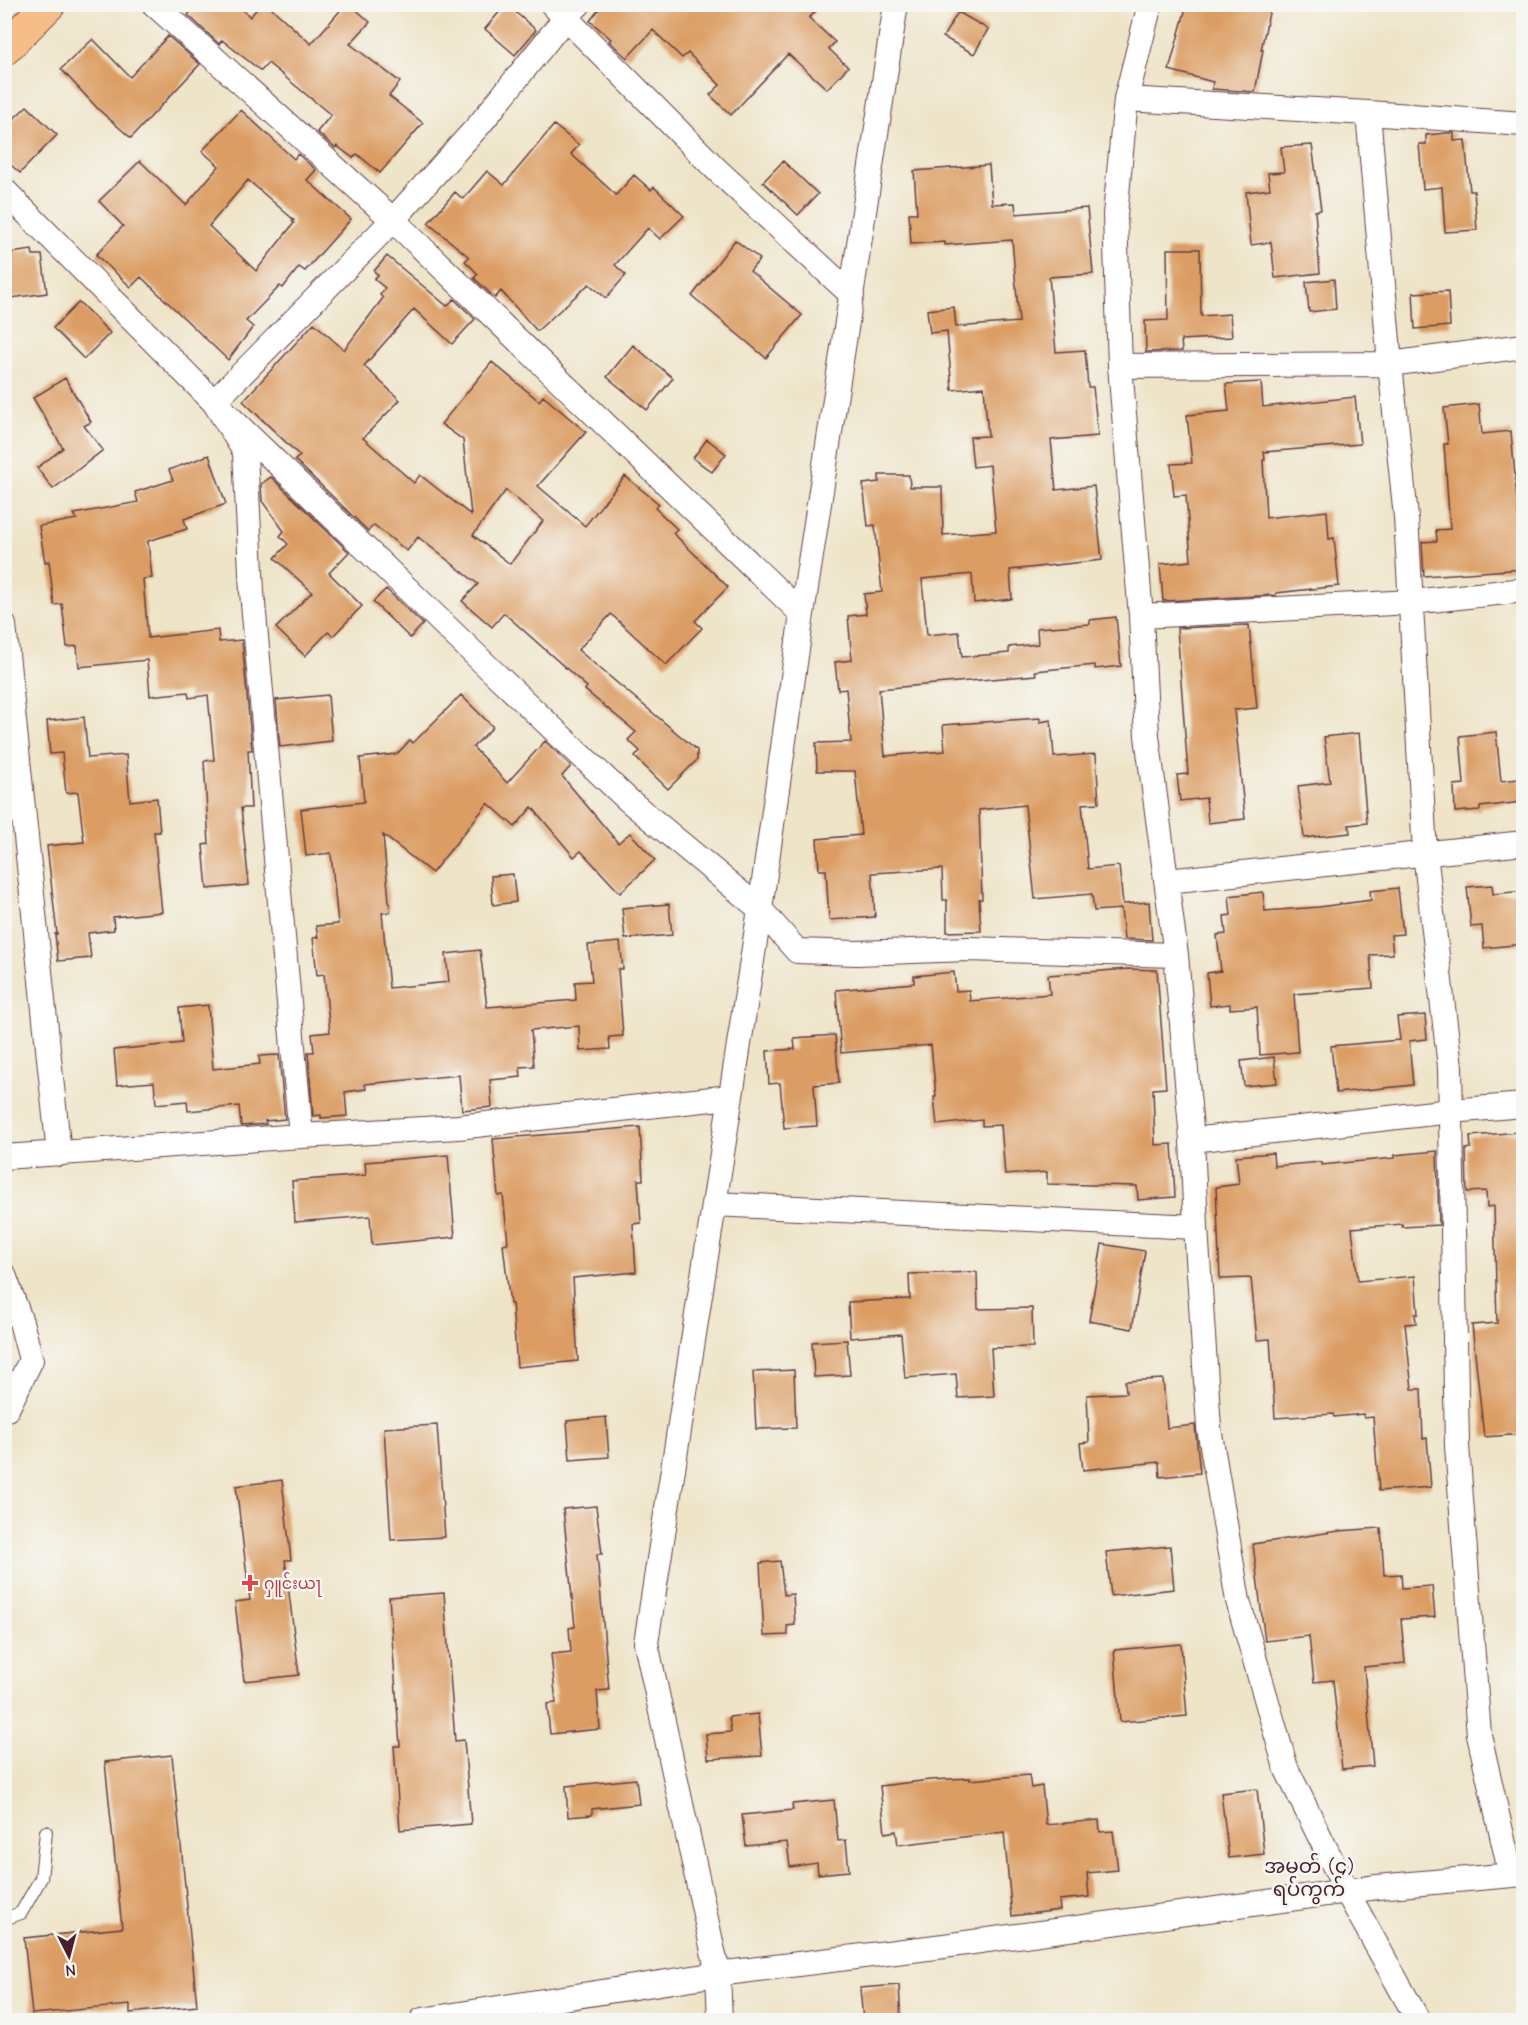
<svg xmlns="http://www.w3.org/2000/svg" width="1528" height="2025" font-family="'Comic Neue','Noto Sans Myanmar',sans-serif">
<rect width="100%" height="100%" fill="#f6f6f2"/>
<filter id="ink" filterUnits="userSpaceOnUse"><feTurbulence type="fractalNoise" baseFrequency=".0167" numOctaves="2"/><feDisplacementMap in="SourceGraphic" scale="12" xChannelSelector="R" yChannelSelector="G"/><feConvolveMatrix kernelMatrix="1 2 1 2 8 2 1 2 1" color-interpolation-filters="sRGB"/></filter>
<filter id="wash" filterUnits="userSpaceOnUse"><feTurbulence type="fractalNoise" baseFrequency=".008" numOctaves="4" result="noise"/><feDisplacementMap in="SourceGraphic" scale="24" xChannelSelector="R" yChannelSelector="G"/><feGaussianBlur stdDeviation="1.35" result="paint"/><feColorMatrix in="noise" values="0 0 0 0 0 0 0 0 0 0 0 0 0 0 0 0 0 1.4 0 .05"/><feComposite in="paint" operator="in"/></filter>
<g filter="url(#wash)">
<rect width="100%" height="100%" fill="#eee4c8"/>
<g id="blocks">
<path fill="#db9d64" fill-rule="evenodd" d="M 198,4 L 237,4 L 250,17 L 261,4 L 267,4 L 311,44 L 346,4 L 350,4 L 370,22 L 350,44 L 400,82 L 389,96 L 423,123 L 380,173 L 357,154 L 353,158 L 337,146 L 335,148 L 317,132 L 331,115 L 268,63 L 261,71 L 222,40 L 219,44 L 188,15 Z
M 506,4 L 536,30 L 515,55 L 485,29 Z
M 603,4 L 823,4 L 809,18 L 835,42 L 829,49 L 848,67 L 827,89 L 788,54 L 731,115 L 710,95 L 720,85 L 688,53 L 682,58 L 653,30 L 627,58 L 609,41 L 611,39 L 590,21 Z
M 1187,4 L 1271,4 L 1261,50 L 1263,50 L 1255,92 L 1212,89 L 1213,82 L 1169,70 Z
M 958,12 L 988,29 L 974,54 L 943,37 Z
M 168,36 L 200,64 L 131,138 L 99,110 L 61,69 L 93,39 L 130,77 Z
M 27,106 L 57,135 L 20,173 L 4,159 L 4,128 Z
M 241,110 L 294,159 L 298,154 L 316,170 L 307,180 L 351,219 L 305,271 L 299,267 L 283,288 L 280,286 L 246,321 L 253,327 L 228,360 L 141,277 L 131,287 L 96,255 L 123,226 L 99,201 L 140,161 L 186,205 L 219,166 L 202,151 ZM 248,180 L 294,220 L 292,221 L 294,223 L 256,271 L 209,226 Z
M 554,125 L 579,145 L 571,154 L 616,195 L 634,175 L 651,190 L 654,187 L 684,216 L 660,239 L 648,228 L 615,265 L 626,275 L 606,298 L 589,284 L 537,331 L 501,291 L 495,298 L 474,278 L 478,274 L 465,261 L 469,257 L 428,223 L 455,192 L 463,199 L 487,171 L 504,185 Z
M 1447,133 L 1454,133 L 1454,141 L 1465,140 L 1470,191 L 1474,191 L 1477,230 L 1445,232 L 1442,187 L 1423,189 L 1419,144 L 1426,144 L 1426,135 Z
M 1312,145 L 1321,210 L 1315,211 L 1320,273 L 1275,278 L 1271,242 L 1251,245 L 1246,192 L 1270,189 L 1268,173 L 1284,172 L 1281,147 Z
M 783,161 L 818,194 L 798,215 L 763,182 Z
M 989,165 L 992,204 L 1015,203 L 1016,214 L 1087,208 L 1093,274 L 1049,277 L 1056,352 L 1085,350 L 1088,387 L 1093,387 L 1098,436 L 1051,440 L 1056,490 L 1094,486 L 1102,560 L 1010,570 L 1012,599 L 974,603 L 972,574 L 922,579 L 927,635 L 959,632 L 962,657 L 1009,653 L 1009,647 L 1038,644 L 1037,628 L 1090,624 L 1090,620 L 1116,617 L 1121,666 L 1095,669 L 1095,665 L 1035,671 L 1036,675 L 879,689 L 885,756 L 945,751 L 943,725 L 1040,718 L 1040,722 L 1051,720 L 1054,757 L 1096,754 L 1099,803 L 1082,804 L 1088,869 L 1119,866 L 1123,904 L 1149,902 L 1152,940 L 1124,939 L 1121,909 L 1094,911 L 1092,894 L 1035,899 L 1025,805 L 979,810 L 982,899 L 979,899 L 981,931 L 947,932 L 947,900 L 943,900 L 942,869 L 872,873 L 875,917 L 829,920 L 826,870 L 819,870 L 817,839 L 861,835 L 855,771 L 817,771 L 816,743 L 851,742 L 846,689 L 838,690 L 835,662 L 852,660 L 848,616 L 866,614 L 864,594 L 882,592 L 875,525 L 868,526 L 863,484 L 879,482 L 879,475 L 909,475 L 910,487 L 942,487 L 943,535 L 996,531 L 990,465 L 973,467 L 970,437 L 988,436 L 984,387 L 952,390 L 947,331 L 930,333 L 927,310 L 954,307 L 956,327 L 1019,322 L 1012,240 L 945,245 L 945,242 L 911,244 L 909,213 L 917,213 L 914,171 Z
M 735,240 L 760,259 L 750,271 L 802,315 L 766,358 L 692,296 Z
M 1167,249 L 1200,249 L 1201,316 L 1230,314 L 1232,337 L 1181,340 L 1182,351 L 1146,352 L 1145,321 L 1168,320 Z
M 32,250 L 33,255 L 42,255 L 47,293 L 4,299 L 4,254 Z
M 387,256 L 447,306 L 454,299 L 475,319 L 452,344 L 414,309 L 364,366 L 400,400 L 363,438 L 414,483 L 420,475 L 471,515 L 463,440 L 441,424 L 492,362 L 539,401 L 543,396 L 586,432 L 538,486 L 585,526 L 625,476 L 659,504 L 655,508 L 677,529 L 673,533 L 728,587 L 695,621 L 702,628 L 666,665 L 611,614 L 578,650 L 697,750 L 697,760 L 668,789 L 635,757 L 640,751 L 628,740 L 636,732 L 585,690 L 587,687 L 504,613 L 492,627 L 462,601 L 478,584 L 418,537 L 407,551 L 374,525 L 368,531 L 295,460 L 300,456 L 243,401 L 314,323 L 344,350 L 383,298 L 380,295 L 385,288 L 374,279 L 378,275 L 374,271 ZM 506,490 L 543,521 L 510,564 L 473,535 Z
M 1334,279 L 1336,309 L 1309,312 L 1306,282 Z
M 1448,291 L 1450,326 L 1415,329 L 1413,293 Z
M 79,302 L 110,333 L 84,359 L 53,328 Z
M 633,345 L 673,378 L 647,410 L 607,377 Z
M 65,378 L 91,422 L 84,426 L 103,450 L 53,489 L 37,468 L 63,448 L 33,398 Z
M 1261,382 L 1263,407 L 1355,397 L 1360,444 L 1264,452 L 1265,460 L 1263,460 L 1266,518 L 1327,511 L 1329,539 L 1334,538 L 1339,586 L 1276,593 L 1276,595 L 1163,601 L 1160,564 L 1191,561 L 1186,495 L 1174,496 L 1171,464 L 1192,463 L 1187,415 L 1229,411 L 1226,384 Z
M 1479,404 L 1482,434 L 1511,431 L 1519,522 L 1524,521 L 1524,569 L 1424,576 L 1422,542 L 1437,541 L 1436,530 L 1450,529 L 1444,444 L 1448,444 L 1444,408 Z
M 707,439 L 726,454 L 712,472 L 693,458 Z
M 209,455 L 226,504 L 184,519 L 187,529 L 148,541 L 152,578 L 143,579 L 148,638 L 218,630 L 219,642 L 242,640 L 252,750 L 248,750 L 251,808 L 241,808 L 249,885 L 207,889 L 203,845 L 209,844 L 204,761 L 214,760 L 208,695 L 189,698 L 188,692 L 150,696 L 147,660 L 79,667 L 77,646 L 67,647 L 62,604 L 54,605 L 49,561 L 45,562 L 39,526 L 77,519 L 74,514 L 138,502 L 135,492 L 173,480 L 169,470 Z
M 271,477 L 349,552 L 329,573 L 362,606 L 333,636 L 328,632 L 305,656 L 276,628 L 312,592 L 275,558 L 288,544 L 280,536 L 284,531 L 262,501 L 261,484 Z
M 386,589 L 423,624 L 410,638 L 373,602 Z
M 1249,625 L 1257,708 L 1234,710 L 1245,819 L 1208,823 L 1206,798 L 1180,801 L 1177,775 L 1188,774 L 1177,628 Z
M 328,695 L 332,741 L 280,747 L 276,700 Z
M 461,695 L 493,727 L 473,747 L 507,783 L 545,741 L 571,766 L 562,776 L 618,843 L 630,833 L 655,860 L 620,893 L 581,851 L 574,857 L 532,807 L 515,827 L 488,803 L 432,873 L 383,835 L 390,912 L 382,913 L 389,988 L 449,982 L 446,954 L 480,950 L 487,1007 L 576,1000 L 575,982 L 592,981 L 588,945 L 620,942 L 623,969 L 618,969 L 623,1036 L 609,1037 L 610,1049 L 580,1051 L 579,1026 L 531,1030 L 534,1066 L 520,1067 L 521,1077 L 490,1080 L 492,1107 L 462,1110 L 459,1075 L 365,1084 L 366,1089 L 345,1092 L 347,1116 L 321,1118 L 321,1115 L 313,1116 L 308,1052 L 314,1052 L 312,1034 L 330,1032 L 324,974 L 317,975 L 313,938 L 318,937 L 316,926 L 338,924 L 331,853 L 306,856 L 301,809 L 364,802 L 360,758 L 397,754 L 410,740 L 413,743 Z
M 84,717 L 88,758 L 126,755 L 130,801 L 157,798 L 160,832 L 154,832 L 162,912 L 113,917 L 114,930 L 88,933 L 91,958 L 58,961 L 55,934 L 57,934 L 47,846 L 84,842 L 78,792 L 66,793 L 62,753 L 50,754 L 47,721 Z
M 1496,732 L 1501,781 L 1519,779 L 1522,802 L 1480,807 L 1480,810 L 1455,812 L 1454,785 L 1464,784 L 1460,736 Z
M 1359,733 L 1367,823 L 1349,825 L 1350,833 L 1304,838 L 1298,786 L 1330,782 L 1324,737 Z
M 513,874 L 516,902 L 493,905 L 491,876 Z
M 1492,885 L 1493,894 L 1524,891 L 1524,944 L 1484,948 L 1482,926 L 1471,927 L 1467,887 Z
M 1398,888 L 1403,934 L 1391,935 L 1393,954 L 1370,955 L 1373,988 L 1294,994 L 1298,1052 L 1260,1055 L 1257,1007 L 1230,1009 L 1230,1004 L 1210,1006 L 1207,973 L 1221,971 L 1217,935 L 1226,934 L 1224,916 L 1231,915 L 1229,896 L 1263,892 L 1265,911 L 1319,907 L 1371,900 L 1370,891 Z
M 669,904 L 672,935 L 625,939 L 622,908 Z
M 1128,969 L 1157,970 L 1166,1088 L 1153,1089 L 1155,1145 L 1172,1144 L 1175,1197 L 1138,1200 L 1137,1186 L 1047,1184 L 1047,1172 L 1005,1175 L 1001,1125 L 982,1126 L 982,1120 L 937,1125 L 934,1097 L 936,1097 L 931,1045 L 841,1053 L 836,990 L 914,983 L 914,976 L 954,972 L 956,991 L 969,990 L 970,1001 L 1050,994 L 1048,975 Z
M 208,1005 L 213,1069 L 260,1064 L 259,1056 L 279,1055 L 285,1119 L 265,1121 L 266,1124 L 241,1126 L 239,1106 L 188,1111 L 187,1101 L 156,1104 L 154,1082 L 117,1085 L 114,1050 L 182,1043 L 179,1008 Z
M 1425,1015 L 1427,1039 L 1409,1041 L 1413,1085 L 1336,1093 L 1331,1046 L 1400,1040 L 1397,1017 Z
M 835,1035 L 839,1083 L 814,1085 L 817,1126 L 784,1128 L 780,1083 L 769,1084 L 767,1051 L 795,1049 L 794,1038 Z
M 1274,1057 L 1277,1083 L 1244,1086 L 1241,1061 Z
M 640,1127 L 643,1180 L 638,1180 L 641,1223 L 633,1224 L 636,1272 L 573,1278 L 578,1361 L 517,1367 L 512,1304 L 510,1304 L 503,1244 L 508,1243 L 503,1195 L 498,1196 L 493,1139 Z
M 1520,1132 L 1524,1170 L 1524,1434 L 1484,1437 L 1472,1325 L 1497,1323 L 1494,1206 L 1487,1207 L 1486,1191 L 1467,1192 L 1466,1149 L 1471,1148 L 1470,1136 Z
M 1437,1151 L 1439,1225 L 1402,1227 L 1402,1224 L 1352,1228 L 1358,1281 L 1415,1276 L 1418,1314 L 1415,1314 L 1416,1323 L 1405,1324 L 1412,1389 L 1421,1389 L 1423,1439 L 1427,1438 L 1431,1487 L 1379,1491 L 1373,1417 L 1364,1418 L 1363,1414 L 1334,1417 L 1333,1414 L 1275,1418 L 1270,1339 L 1257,1340 L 1251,1278 L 1220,1279 L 1216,1187 L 1239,1184 L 1236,1156 L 1273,1153 L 1274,1166 L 1321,1162 L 1321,1165 L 1395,1158 L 1395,1155 Z
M 448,1155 L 455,1237 L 372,1245 L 370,1216 L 295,1222 L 292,1181 L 366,1175 L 365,1162 Z
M 1102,1244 L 1145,1251 L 1132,1329 L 1089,1321 Z
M 977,1272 L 978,1309 L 1032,1308 L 1033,1347 L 991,1348 L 994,1396 L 958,1398 L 956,1374 L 905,1378 L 901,1334 L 850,1338 L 848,1302 L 910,1299 L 909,1274 Z
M 847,1340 L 850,1375 L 814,1377 L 812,1342 Z
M 794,1370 L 796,1428 L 756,1429 L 753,1372 Z
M 1163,1379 L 1167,1428 L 1195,1425 L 1200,1473 L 1160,1477 L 1159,1462 L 1083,1470 L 1080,1443 L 1089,1442 L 1087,1395 L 1126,1393 L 1125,1381 Z
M 606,1417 L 609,1457 L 570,1460 L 567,1421 Z
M 437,1425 L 445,1537 L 391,1540 L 384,1428 Z
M 282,1480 L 291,1560 L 285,1560 L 299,1675 L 244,1681 L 235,1602 L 250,1600 L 236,1486 Z
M 596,1506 L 602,1554 L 597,1554 L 609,1690 L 597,1691 L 600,1729 L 550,1734 L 547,1704 L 556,1703 L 551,1654 L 571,1652 L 569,1628 L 575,1627 L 563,1509 Z
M 1381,1528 L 1384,1575 L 1401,1574 L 1402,1588 L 1432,1586 L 1435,1617 L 1401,1619 L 1405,1663 L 1364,1667 L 1373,1766 L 1342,1769 L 1333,1680 L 1314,1682 L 1309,1636 L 1265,1641 L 1253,1544 L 1339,1531 Z
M 1170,1546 L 1174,1589 L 1111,1596 L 1106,1552 Z
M 780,1561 L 784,1595 L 793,1594 L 795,1625 L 787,1626 L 788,1635 L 764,1636 L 760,1563 Z
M 444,1593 L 455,1741 L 464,1740 L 471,1824 L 400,1830 L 394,1746 L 400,1746 L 389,1597 Z
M 1181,1644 L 1187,1716 L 1120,1722 L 1114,1650 Z
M 758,1714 L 762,1756 L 708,1759 L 706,1734 L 731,1732 L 729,1717 Z
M 172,1755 L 197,2006 L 130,2013 L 130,2005 L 32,2014 L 24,1938 L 122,1928 L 105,1762 Z
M 1029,1775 L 1031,1788 L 1042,1786 L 1046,1825 L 1099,1820 L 1100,1832 L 1113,1831 L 1118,1870 L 1087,1873 L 1089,1897 L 1059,1900 L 1060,1910 L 1012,1916 L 1004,1832 L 898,1845 L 896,1831 L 885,1833 L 880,1786 L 930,1780 L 970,1778 L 970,1780 Z
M 636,1779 L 639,1804 L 592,1809 L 592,1815 L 568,1817 L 566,1786 Z
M 1257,1789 L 1264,1854 L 1229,1858 L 1221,1793 Z
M 834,1800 L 838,1841 L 846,1840 L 849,1871 L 818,1874 L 817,1863 L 790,1867 L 787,1842 L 746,1846 L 742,1815 L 793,1810 L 792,1804 Z
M 899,1985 L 901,2020 L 863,2020 L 860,1988 Z"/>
</g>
</g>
<g filter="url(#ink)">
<use href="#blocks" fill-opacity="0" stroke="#633d43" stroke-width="1.5"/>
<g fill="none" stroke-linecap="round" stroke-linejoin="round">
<g stroke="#633d43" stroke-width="14">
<path id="lane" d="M 4,1919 L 21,1913 L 41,1878 L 46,1832"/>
</g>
<g stroke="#633d43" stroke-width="26">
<path id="street" d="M 154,4 L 393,220 L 802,614
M 552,4 L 716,169 L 852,295
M 1150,4 L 1126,99 L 1115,215 L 1120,366 L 1141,616 L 1147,736 L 1176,955 L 1192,1140 L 1196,1227 L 1209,1428 L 1238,1601 L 1286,1768 L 1347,1892 L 1418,2020
M 1126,99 L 1368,113 L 1390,364 L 1406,517 L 1425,853 L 1450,1067 L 1457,1446 L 1479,1735 L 1511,1875
M 1368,113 L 1524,124
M 4,190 L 214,402 L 489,668 L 627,799 L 760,909 L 797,951 L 857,953 L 968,949 L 1176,955
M 1120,366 L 1390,364 L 1524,346
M 1141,616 L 1412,602 L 1524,590
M 4,625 L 59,1154
M 1167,881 L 1524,843
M 301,1136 L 252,592 L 245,452 L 214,402 L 393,220 L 480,124 L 566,17 L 579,4
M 1192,1140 L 1451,1111 L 1524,1105
M 4,1157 L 301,1136 L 458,1127 L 730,1097
M 713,1204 L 1196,1227
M 4,1275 L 21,1322 L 31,1360 L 7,1409
M 422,2020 L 718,1974 L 944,1946 L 1377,1887 L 1524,1874
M 720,2020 L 718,1974 L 646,1643 L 760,909 L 802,614 L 896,4"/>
</g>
<g stroke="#633d43" stroke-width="35">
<path id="highway" d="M 4,49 L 49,4"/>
</g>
<use href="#lane" stroke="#fff" stroke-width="12"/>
<use href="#street" stroke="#fff" stroke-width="24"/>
<use href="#highway" stroke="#f7bd88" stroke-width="33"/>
</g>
</g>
<path fill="#e0444e" stroke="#f6f6f2" stroke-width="2" d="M247 1574h6v6h6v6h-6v6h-6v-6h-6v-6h6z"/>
<g text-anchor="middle" stroke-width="5" stroke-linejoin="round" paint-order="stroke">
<g font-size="16" fill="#be3a42" stroke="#f6f6f2" text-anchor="start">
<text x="264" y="1589">ႁူင်းယႃ</text>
</g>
<g font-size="20" fill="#4a1f2b" stroke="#f6f6f2">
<text x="1309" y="1873">အမှတ် (၄)<tspan x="1309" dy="23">ရပ်ကွက်</tspan></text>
</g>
</g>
<rect width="1528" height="2025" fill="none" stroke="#f6f6f2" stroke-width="24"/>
<g transform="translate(69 1956) rotate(174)" stroke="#f6f6f2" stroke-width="4.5" paint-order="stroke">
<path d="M0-4.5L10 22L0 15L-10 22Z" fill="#4a1f2b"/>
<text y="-9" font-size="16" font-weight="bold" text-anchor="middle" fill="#4a1f2b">N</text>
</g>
</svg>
